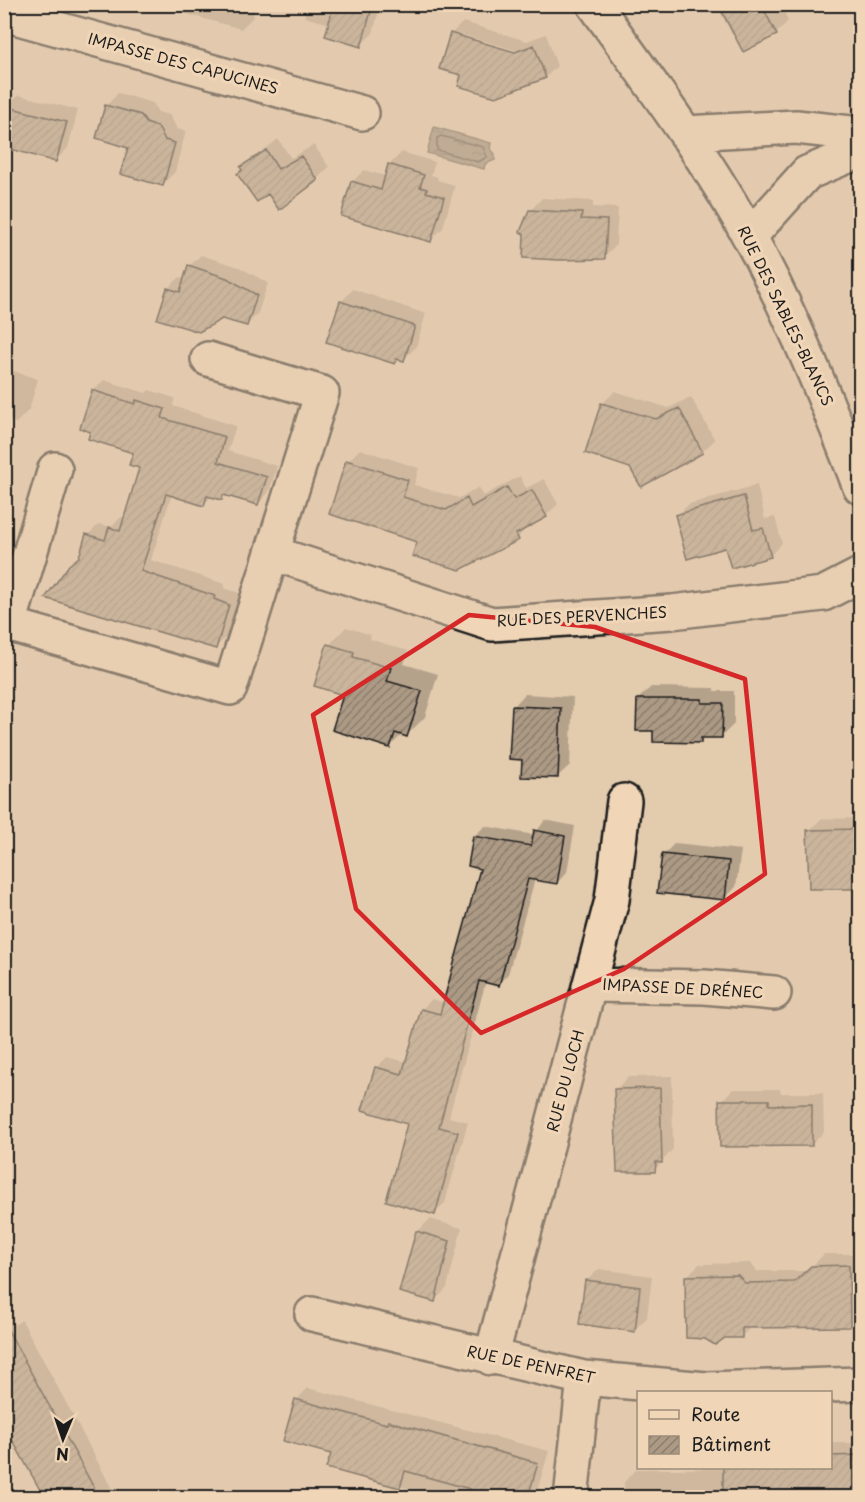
<svg xmlns="http://www.w3.org/2000/svg" width="865" height="1502" font-family="'Playpen Sans',sans-serif">
<defs>
<pattern id="water-ripples" width="26" height="14" patternUnits="userSpaceOnUse" patternTransform="scale(1.5)"><rect width="26" height="14" fill="#968875"/><path d="M2 4q2-2 4 0t4 0M15 11q2-2 4 0t4 0" fill="none" stroke="#7a6e5f"/></pattern>
<pattern id="building-hatch" width="6" height="6" patternUnits="userSpaceOnUse" patternTransform="scale(1.5)"><rect width="6" height="6" fill="#ac9a85"/><path d="M-1 1l2-2M0 6l6-6M5 7l2-2" fill="none" stroke="#8b7d6c"/></pattern>
</defs>
<rect width="100%" height="100%" fill="#e3cbae"/>
<filter id="ink" filterUnits="userSpaceOnUse"><feTurbulence type="fractalNoise" baseFrequency=".0167" numOctaves="2"/><feDisplacementMap in="SourceGraphic" scale="12" xChannelSelector="R" yChannelSelector="G"/><feConvolveMatrix kernelMatrix="1 2 1 2 8 2 1 2 1" color-interpolation-filters="sRGB"/></filter>
<g filter="url(#ink)">
<path fill="url(#water-ripples)" stroke="#655d51" stroke-width="1.5" d="M 434,127 L 491,143 L 490,148 L 495,154 L 495,160 L 485,164 L 484,169 L 427,153 Z"/>
<path fill="#0003" fill-rule="evenodd" d="M 177,4 L 256,4 L 253,17 L 241,29 L 175,11 Z
M 308,4 L 381,4 L 373,33 L 361,45 L 330,24 L 304,17 Z
M 716,4 L 781,4 L 788,21 L 776,34 L 732,35 Z
M 463,22 L 527,41 L 546,34 L 557,66 L 546,77 L 463,74 L 451,34 ZM 456,33 L 522,52 L 522,55 L 456,36 Z
M 118,93 L 153,103 L 158,112 L 170,115 L 177,129 L 186,131 L 175,172 L 163,184 L 129,147 L 98,137 L 107,105 Z
M 19,95 L 78,110 L 68,148 L 56,160 L 7,107 Z
M 278,139 L 291,158 L 314,145 L 329,167 L 317,179 L 268,192 L 242,168 Z
M 402,152 L 435,162 L 431,175 L 438,177 L 437,180 L 455,185 L 443,228 L 431,240 L 352,182 L 364,170 L 386,176 L 390,164 Z
M 542,198 L 593,201 L 593,207 L 618,208 L 616,245 L 604,257 L 530,211 Z
M 201,255 L 239,267 L 268,283 L 258,313 L 247,325 L 222,317 L 168,288 L 180,277 L 185,279 L 189,266 Z
M 353,289 L 426,314 L 416,347 L 404,359 L 399,358 L 394,362 L 341,302 Z
M 4,368 L 38,379 L 29,410 L 16,423 L 4,419 Z
M 104,380 L 146,393 L 149,390 L 175,398 L 173,406 L 236,426 L 228,451 L 277,466 L 269,492 L 258,504 L 226,494 L 221,499 L 212,496 L 204,504 L 172,494 L 151,560 L 225,584 L 224,588 L 240,593 L 227,636 L 215,648 L 70,566 L 81,555 L 88,535 L 99,524 L 111,527 L 121,517 L 126,518 L 141,467 L 135,452 L 93,391 Z
M 615,391 L 669,408 L 691,397 L 715,440 L 702,452 L 632,466 L 587,452 L 603,403 Z
M 360,449 L 419,468 L 414,485 L 459,498 L 479,487 L 483,496 L 520,476 L 526,488 L 544,479 L 558,504 L 546,516 L 529,525 L 518,538 L 419,541 L 348,461 Z
M 757,485 L 765,519 L 775,517 L 782,543 L 770,556 L 726,546 L 676,516 L 689,504 Z
M 346,627 L 371,635 L 370,639 L 408,651 L 404,664 L 438,674 L 425,717 L 407,735 L 403,734 L 390,746 L 344,694 L 329,645 Z
M 651,687 L 714,688 L 714,691 L 734,691 L 734,724 L 722,736 L 705,736 L 700,741 L 654,729 L 638,699 Z
M 525,694 L 573,697 L 570,765 L 557,777 L 523,758 L 513,707 Z
M 860,818 L 860,887 L 809,831 L 821,819 Z
M 545,820 L 575,826 L 567,872 L 557,883 L 535,879 L 508,974 L 498,984 L 486,981 L 449,1117 L 468,1122 L 445,1203 L 435,1214 L 409,1123 L 377,1067 L 387,1057 L 407,1062 L 422,1009 L 432,999 L 445,1003 L 482,867 L 474,836 L 485,826 L 534,835 Z
M 675,843 L 741,850 L 736,887 L 724,899 L 663,855 Z
M 672,1076 L 673,1149 L 654,1171 L 616,1089 L 628,1077 Z
M 733,1089 L 780,1089 L 781,1093 L 823,1093 L 824,1132 L 811,1145 L 721,1101 Z
M 430,1219 L 462,1228 L 447,1288 L 435,1300 L 417,1232 Z
M 824,1254 L 860,1254 L 860,1316 L 849,1326 L 751,1327 L 742,1336 L 687,1276 L 699,1264 L 750,1263 L 757,1271 L 807,1271 Z
M 599,1269 L 652,1276 L 647,1318 L 634,1330 L 586,1281 Z
M 4,1307 L 14,1325 L 22,1320 L 117,1498 L 45,1498 L 4,1423 Z
M 308,1388 L 549,1451 L 535,1498 L 443,1498 L 328,1467 L 332,1453 L 296,1400 Z
M 830,1443 L 860,1443 L 860,1498 L 814,1498 L 814,1494 L 766,1498 L 625,1498 L 624,1482 L 637,1469 L 830,1468 Z"/>
<g fill="none" stroke-linecap="round" stroke-linejoin="round">
<path stroke="#4d4740" stroke-width="1.5" d="M 441,136 L 483,147 L 487,157 L 478,162 L 437,150 L 437,138 Z"/>
</g>
<path fill="url(#building-hatch)" stroke="#1c1c1c" stroke-width="1.5" d="M 334,4 L 373,4 L 361,47 L 325,36 Z
M 718,4 L 761,4 L 777,35 L 743,52 Z
M 450,33 L 515,52 L 534,45 L 546,78 L 496,97 L 458,86 L 461,75 L 439,69 Z
M 105,105 L 141,115 L 146,123 L 158,127 L 165,140 L 175,143 L 163,186 L 120,174 L 128,148 L 96,138 Z
M 4,106 L 67,122 L 56,162 L 4,147 Z
M 266,150 L 278,169 L 301,156 L 318,180 L 279,210 L 268,194 L 257,202 L 237,174 L 242,170 L 240,167 Z
M 388,164 L 424,175 L 420,187 L 427,189 L 426,192 L 444,197 L 431,242 L 341,216 L 351,181 L 381,190 Z
M 529,210 L 582,213 L 581,219 L 607,220 L 605,259 L 559,260 L 523,258 L 524,234 L 520,232 Z
M 188,265 L 227,278 L 257,295 L 247,326 L 222,319 L 199,332 L 157,319 L 167,288 L 180,292 Z
M 340,301 L 415,326 L 404,361 L 396,359 L 395,364 L 326,342 Z
M 92,390 L 135,404 L 136,400 L 165,409 L 162,418 L 225,437 L 218,462 L 267,477 L 258,505 L 223,495 L 222,500 L 207,496 L 204,506 L 166,494 L 141,571 L 215,596 L 214,599 L 229,605 L 216,649 L 45,598 L 69,565 L 79,557 L 86,534 L 105,540 L 109,527 L 120,531 L 139,468 L 129,465 L 133,453 L 88,439 L 90,432 L 80,428 Z
M 601,403 L 656,419 L 679,408 L 703,453 L 641,487 L 630,468 L 585,453 Z
M 346,460 L 408,480 L 403,497 L 446,510 L 467,498 L 471,507 L 507,487 L 514,499 L 532,490 L 547,517 L 516,534 L 519,540 L 460,570 L 412,556 L 417,542 L 329,514 Z
M 744,496 L 753,530 L 763,528 L 771,557 L 731,568 L 725,548 L 687,559 L 675,515 Z
M 327,644 L 354,652 L 353,657 L 391,668 L 387,681 L 422,691 L 407,737 L 395,733 L 390,748 L 332,730 L 343,695 L 314,686 Z
M 637,699 L 702,699 L 702,703 L 723,703 L 722,738 L 701,738 L 701,743 L 653,742 L 653,731 L 636,731 Z
M 512,706 L 561,708 L 558,778 L 521,777 L 522,760 L 509,759 Z
M 861,829 L 861,889 L 809,889 L 807,830 Z
M 534,830 L 565,836 L 557,884 L 528,879 L 499,986 L 479,981 L 439,1127 L 458,1132 L 435,1215 L 386,1201 L 407,1124 L 362,1110 L 375,1067 L 402,1074 L 421,1009 L 440,1014 L 480,869 L 468,866 L 473,836 L 531,846 Z
M 662,854 L 729,861 L 725,900 L 657,893 Z
M 660,1088 L 662,1163 L 656,1162 L 655,1172 L 617,1172 L 614,1089 Z
M 719,1100 L 769,1100 L 769,1105 L 812,1104 L 812,1146 L 720,1147 Z
M 416,1231 L 450,1241 L 435,1302 L 399,1292 Z
M 849,1265 L 850,1327 L 742,1328 L 742,1338 L 725,1338 L 715,1345 L 705,1339 L 686,1338 L 685,1276 L 738,1275 L 745,1283 L 794,1282 L 811,1266 Z
M 585,1280 L 640,1287 L 635,1332 L 579,1324 Z
M 4,1323 L 99,1497 L 44,1497 L 4,1425 Z
M 295,1399 L 387,1424 L 388,1421 L 538,1463 L 528,1497 L 467,1497 L 470,1489 L 405,1471 L 400,1488 L 326,1468 L 331,1454 L 283,1441 Z
M 861,1455 L 861,1497 L 723,1497 L 723,1467 L 831,1467 L 831,1456 Z"/>
<g fill="none" stroke-linecap="round" stroke-linejoin="round">
<g stroke="#1c1c1c" stroke-width="38">
<path id="minor" d="M 4,14 L 362,113
M 686,133 L 796,127 L 860,134
M 750,236 L 807,173 L 860,151
M 208,359 L 322,393 L 272,553
M 4,623 L 230,688 L 272,553 L 492,624 L 672,612 L 823,594 L 860,575
M 9,624 L 55,469
M 592,985 L 704,987 L 774,993
M 312,1314 L 584,1378 L 706,1389 L 860,1384
M 491,1358 L 612,900 L 624,801
M 571,1498 L 584,1378"/>
</g>
<g stroke="#1c1c1c" stroke-width="38">
<path id="tertiary" d="M 594,4 C 648,80 705,155 749,236 C 792,314 828,404 860,487"/>
</g>
<use href="#minor" stroke="#f0d6b7" stroke-width="33"/>
<use href="#tertiary" stroke="#f0d6b7" stroke-width="33"/>
</g>
</g>
<path d="M0 0H865V1502H0ZM 469,615 L 595,627 L 745,679 L 765,874 L 624,969 L 481,1033 L 356,909 L 313,715 Z" fill="#e3cbae" fill-opacity=".55" fill-rule="evenodd"/>
<path fill="none" stroke="#d62828" stroke-width="4.5" stroke-linejoin="round" d="M 469,615 L 595,627 L 745,679 L 765,874 L 624,969 L 481,1033 L 356,909 L 313,715 Z"/>
<g text-anchor="middle" stroke-width="6" stroke-linejoin="round" paint-order="stroke">
<g font-size="15" fill="#1c1c1c" stroke="#f0d6b7">
<text transform="translate(183 64) rotate(15)" y="5">IMPASSE DES CAPUCINES</text>
<text transform="translate(785 316) rotate(64)" y="5">RUE DES SABLES-BLANCS</text>
<text transform="translate(582 617) rotate(-3)" y="5">RUE DES PERVENCHES</text>
<text transform="translate(683 989) rotate(3)" y="5">IMPASSE DE DRÉNEC</text>
<text transform="translate(566 1081) rotate(-75)" y="5">RUE DU LOCH</text>
<text transform="translate(531 1365) rotate(12)" y="5">RUE DE PENFRET</text>
</g>
</g>
<rect width="865" height="1502" fill="none" stroke="#f0d6b7" stroke-width="24"/>
<rect x="12" y="12" width="841" height="1478" fill="none" stroke="#1c1c1c" stroke-width="2" filter="url(#ink)"/>
<rect x="637" y="1391" width="195" height="78" fill="#f0d6b7" stroke="#9b8c79" stroke-width="1.5"/>
<rect x="649" y="1410" width="30" height="9" fill="#f0d6b7" stroke="#9b8c79" stroke-width="1.5"/>
<text x="691" y="1421" font-size="18" fill="#1c1c1c">Route</text>
<rect x="649" y="1436" width="30" height="18" fill="url(#building-hatch)" stroke="#9b8c79" stroke-width="1.5"/>
<text x="691" y="1451" font-size="18" fill="#1c1c1c">Bâtiment</text>
<g transform="translate(63 1439) rotate(182)" stroke="#f0d6b7" stroke-width="4.5" paint-order="stroke">
<path d="M0-4.5L10 22L0 15L-10 22Z" fill="#1c1c1c"/>
<text y="-9" font-size="16" font-weight="bold" text-anchor="middle" fill="#1c1c1c">N</text>
</g>
</svg>
